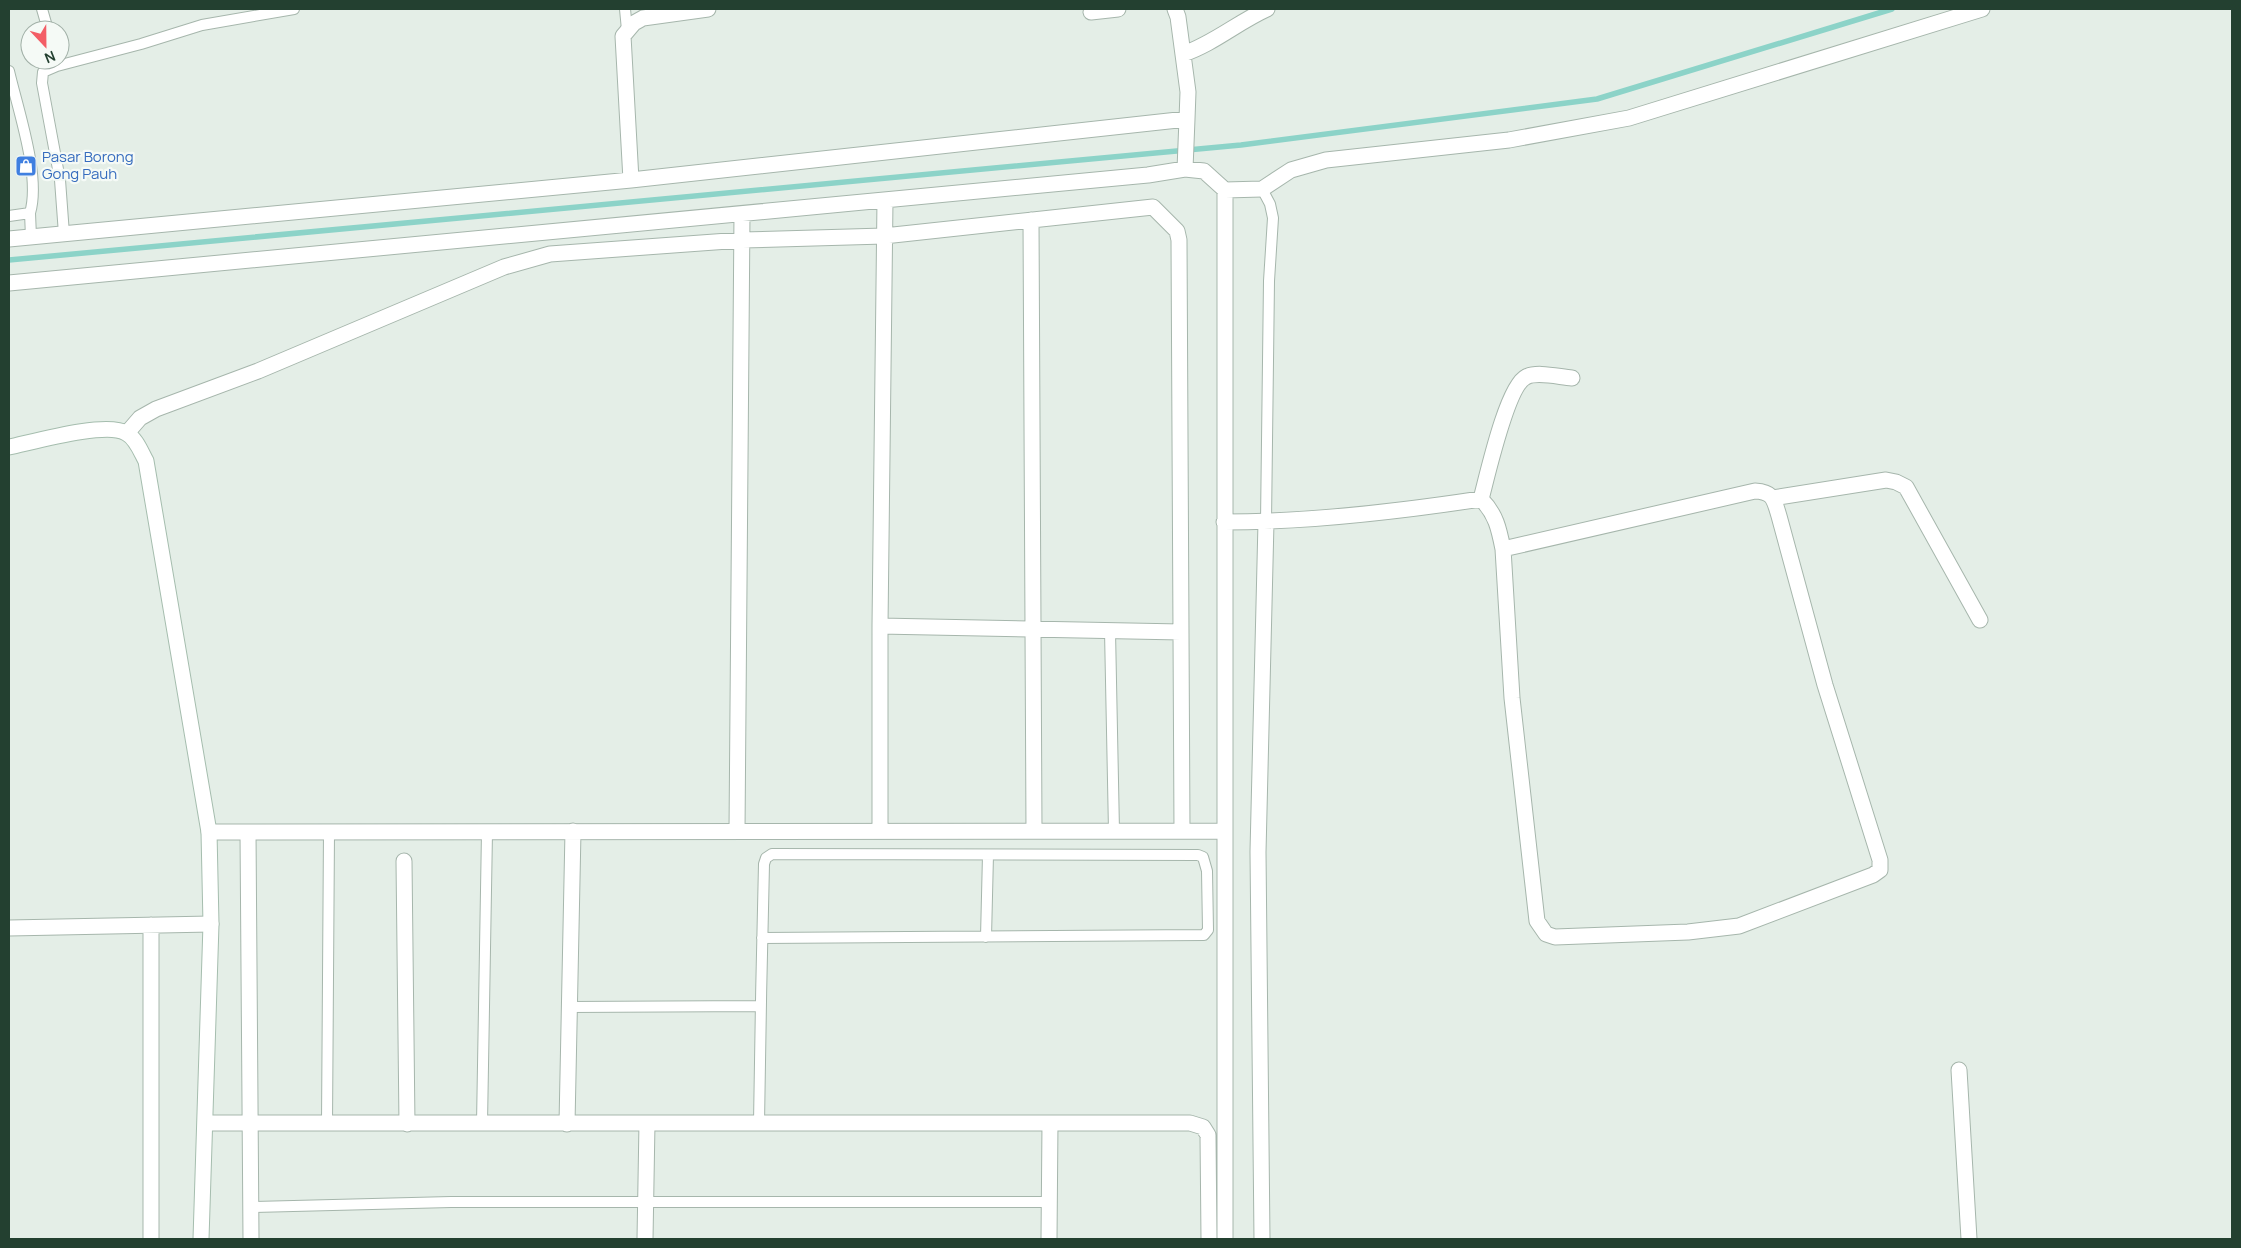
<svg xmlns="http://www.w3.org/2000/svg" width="2241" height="1248" font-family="Manrope,sans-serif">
<rect width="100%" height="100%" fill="#e4eee7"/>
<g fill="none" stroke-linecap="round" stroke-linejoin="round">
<path stroke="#8cd3c8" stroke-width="5.5" d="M 9,260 L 1241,145 L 1597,99 L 1892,9"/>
<g stroke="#a6b6ac" stroke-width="12">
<path id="lane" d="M 42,9 L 48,30
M 625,9 L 627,30
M 9,71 C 18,110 41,176 30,213 L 9,216
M 1262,189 L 1270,204 L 1273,218 L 1269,281 L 1266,522
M 30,213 L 31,237
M 64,234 L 60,180 L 42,83 L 43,72 L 57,66 L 141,44 L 202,25 L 294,9
M 1110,631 L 1114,831
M 986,937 L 988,855
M 570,1007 L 761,1006
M 759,1123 C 760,1037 762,950 764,864 L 766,858 L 772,854 L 1198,855 L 1203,857 L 1207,871 L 1208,930 L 1204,935 L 762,938
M 327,1124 L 329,832
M 482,1124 L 487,832
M 251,1207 L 451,1202 L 1049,1202"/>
</g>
<g stroke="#a6b6ac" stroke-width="17">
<path id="street" d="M 1175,9 L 1178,17 L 1188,92 L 1187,119
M 1091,12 L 1118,9
M 1183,54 C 1213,44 1238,22 1267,9
M 631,180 L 623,36 L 634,23 L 643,18 L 708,9
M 1031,220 L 1034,831
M 9,239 L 631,180 L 1187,119 L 1185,169
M 9,283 L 1148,175 L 1185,169 L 1204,171 L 1225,190 L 1262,189 L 1291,170 L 1326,160 L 1509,140 L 1629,118 L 1982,9
M 127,433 L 140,418 L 156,409 L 258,371 L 504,267 L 550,254 L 742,240 L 884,236 L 1153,207 L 1177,231 L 1179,240 L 1182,831
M 1773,498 L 1886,480 L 1896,482 L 1906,487 L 1980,620
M 1481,499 C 1496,514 1499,529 1503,549 L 1512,698 L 1537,921 L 1546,934 L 1555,937 L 1688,932 L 1739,926 L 1873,875 L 1880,870 L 1880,860 L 1825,685 L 1779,516 C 1774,500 1774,492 1755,491 L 1503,549
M 1481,499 C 1487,477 1507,386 1526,377 C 1537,371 1559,377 1572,378
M 1224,522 C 1310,522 1396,512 1481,499
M 880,626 L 1181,632
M 737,831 L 742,214
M 880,831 L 880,626 L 885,200
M 209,832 L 1223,831
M 248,832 L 251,1239
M 404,861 L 407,1124
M 151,925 L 151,1239
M 9,928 L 211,924
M 1959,1070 L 1969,1239
M 206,1123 L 1190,1123 L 1203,1127 L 1208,1135 L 1209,1239
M 567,1124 L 573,831
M 645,1239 L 647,1123
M 1049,1239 L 1050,1123
M 1225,1239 L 1225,190
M 1262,1239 L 1258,852 L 1266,522"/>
</g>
<g stroke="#a5bdae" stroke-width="17">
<path id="secondary" d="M 9,447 C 33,442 106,421 126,433 C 136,438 141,452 146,461 L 209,832 L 211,924 L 201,1239"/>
</g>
<use href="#lane" stroke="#fff" stroke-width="10"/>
<use href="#street" stroke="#fff" stroke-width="15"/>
<use href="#secondary" stroke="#fff" stroke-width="15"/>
</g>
<defs>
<g id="shop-square" transform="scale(1.125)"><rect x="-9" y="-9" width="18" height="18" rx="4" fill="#3f7fe0" stroke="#f5faf6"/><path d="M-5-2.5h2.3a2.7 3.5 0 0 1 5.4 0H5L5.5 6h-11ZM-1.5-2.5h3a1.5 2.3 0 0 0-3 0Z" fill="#fff"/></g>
</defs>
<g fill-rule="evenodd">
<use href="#shop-square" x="26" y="166"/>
</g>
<g text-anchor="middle" stroke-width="4.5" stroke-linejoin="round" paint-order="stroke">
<g font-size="15" fill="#366cbe" stroke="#f5faf6" text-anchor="start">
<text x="42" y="162">Pasar Borong<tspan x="42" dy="17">Gong Pauh</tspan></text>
</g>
</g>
<rect width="2241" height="1248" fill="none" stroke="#234030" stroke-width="20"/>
<g transform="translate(45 45) rotate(158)"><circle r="24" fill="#f5faf6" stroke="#a1b0a7"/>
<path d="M0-4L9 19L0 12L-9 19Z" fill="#f35e66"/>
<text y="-8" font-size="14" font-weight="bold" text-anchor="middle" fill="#234030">N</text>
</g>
</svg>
